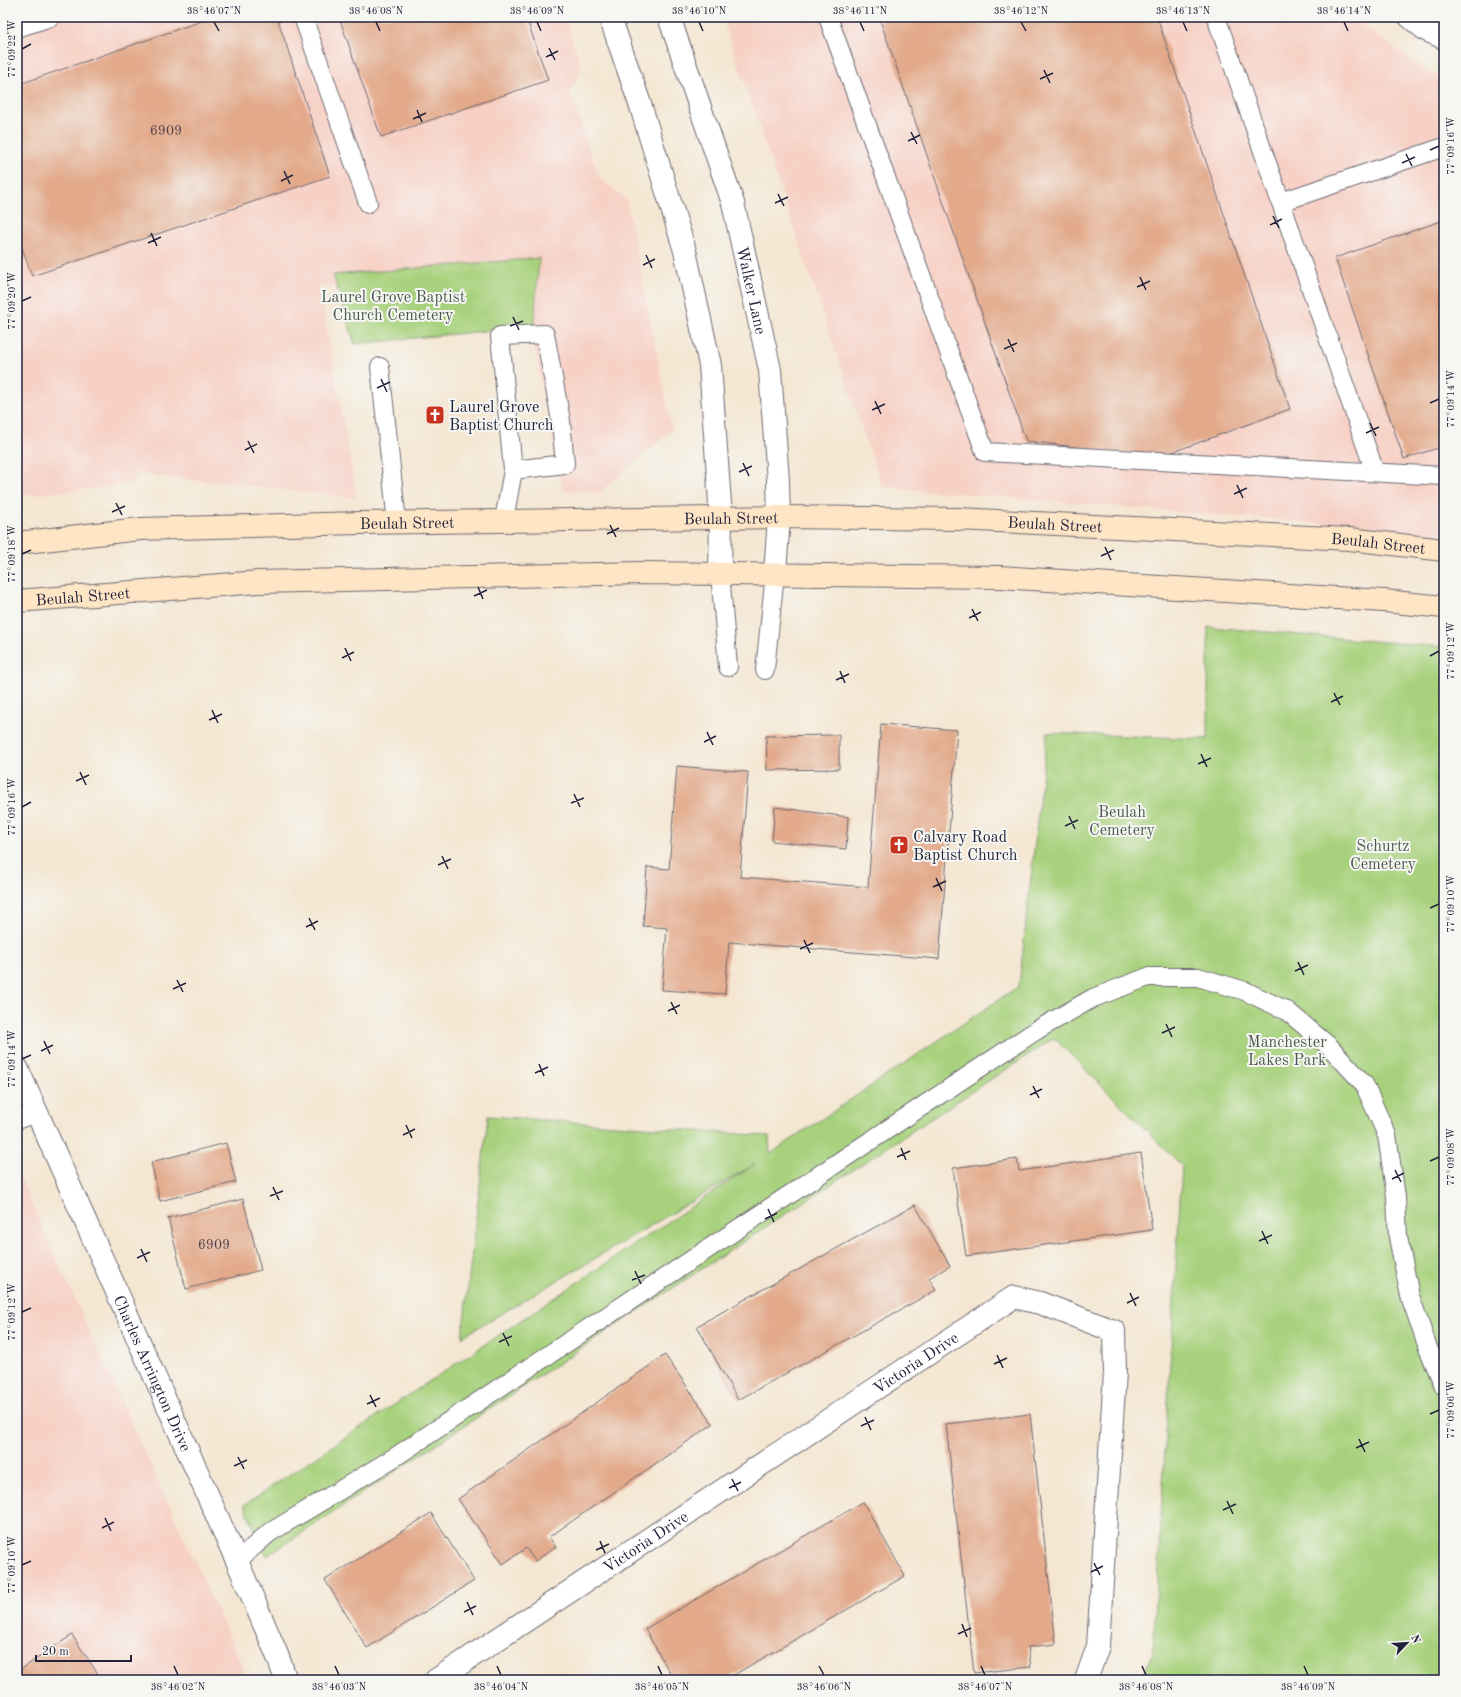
<svg xmlns="http://www.w3.org/2000/svg" width="1461" height="1697" font-family="'Old Standard TT',serif">
<rect width="100%" height="100%" fill="#f6f6f2"/>
<filter id="ink" filterUnits="userSpaceOnUse"><feTurbulence type="fractalNoise" baseFrequency=".025" numOctaves="2"/><feDisplacementMap in="SourceGraphic" scale="8" xChannelSelector="R" yChannelSelector="G"/><feConvolveMatrix kernelMatrix="1 2 1 2 8 2 1 2 1" color-interpolation-filters="sRGB"/></filter>
<filter id="wash" filterUnits="userSpaceOnUse"><feTurbulence type="fractalNoise" baseFrequency=".012" numOctaves="4" result="noise"/><feDisplacementMap in="SourceGraphic" scale="16" xChannelSelector="R" yChannelSelector="G"/><feGaussianBlur stdDeviation="0.9" result="paint"/><feColorMatrix in="noise" values="0 0 0 0 0 0 0 0 0 0 0 0 0 0 0 0 0 1.4 0 .05"/><feComposite in="paint" operator="in"/></filter>
<g filter="url(#wash)">
<rect width="100%" height="100%" fill="#f4e6d1"/>
<path fill="#f7d1c6" d="M 17,17 L 565,17 L 582,68 L 570,93 L 599,178 L 626,199 L 672,430 L 599,493 L 562,489 L 522,286 L 319,287 L 357,498 L 139,474 L 128,485 L 17,496 Z
M 722,17 L 1358,17 L 1364,27 L 1430,73 L 1444,77 L 1444,534 L 882,487 Z
M 17,1172 L 241,1663 L 247,1680 L 17,1680 Z"/>
<path fill="#a7d17c" stroke="#647a5c" d="M 539,258 L 534,326 L 355,344 L 333,275 Z
M 1208,627 L 1444,647 L 1444,744 L 1442,745 L 1444,746 L 1444,1680 L 1142,1680 L 1153,1650 L 1182,1166 L 1054,1038 L 650,1303 L 267,1556 L 244,1505 L 755,1164 L 462,1337 L 488,1116 L 769,1136 L 770,1154 L 1019,986 L 1047,733 L 1208,739 Z"/>
<g id="blocks">
<path fill="#e2a98a" d="M 213,17 L 277,17 L 330,176 L 32,276 L 17,234 L 17,85 Z
M 339,17 L 526,17 L 548,80 L 381,137 Z
M 879,17 L 1157,17 L 1290,409 L 1159,457 L 1026,441 Z
M 1444,220 L 1444,446 L 1404,459 L 1335,258 Z
M 881,724 L 957,730 L 939,959 L 729,942 L 725,994 L 662,990 L 667,928 L 643,926 L 647,867 L 669,869 L 677,766 L 748,772 L 740,877 L 868,887 Z
M 839,735 L 839,769 L 767,770 L 766,736 Z
M 775,807 L 848,817 L 846,849 L 772,841 Z
M 226,1143 L 236,1182 L 160,1201 L 151,1162 Z
M 1141,1153 L 1152,1230 L 966,1256 L 953,1168 L 1017,1159 L 1019,1171 Z
M 243,1199 L 261,1270 L 186,1289 L 168,1218 Z
M 915,1205 L 950,1266 L 929,1278 L 936,1290 L 738,1400 L 697,1326 Z
M 665,1355 L 713,1424 L 549,1537 L 556,1547 L 535,1561 L 526,1548 L 503,1564 L 458,1499 Z
M 1030,1414 L 1056,1644 L 1028,1647 L 1031,1667 L 974,1673 L 946,1424 Z
M 863,1502 L 905,1576 L 725,1680 L 674,1680 L 645,1629 Z
M 431,1513 L 474,1581 L 367,1648 L 325,1580 Z
M 72,1635 L 102,1680 L 17,1680 L 17,1672 Z"/>
</g>
</g>
<g filter="url(#ink)">
<use href="#blocks" fill-opacity="0" stroke="#6c6770" stroke-width="1"/>
<g fill="none" stroke-linecap="round" stroke-linejoin="round">
<g stroke="#6c6770" stroke-width="20">
<path id="service" d="M 303,17 L 368,203
M 828,17 L 985,452 L 1444,476
M 1216,17 L 1375,472
M 17,28 L 51,17
M 1281,202 L 1444,147
M 380,367 L 397,523
M 504,520 L 513,470 L 500,336 L 545,334 L 561,421 L 565,464 L 513,470
M 720,573 L 728,667
M 765,670 L 775,573
M 17,1120 L 37,1112
M 237,1561 L 269,1533 L 395,1457 L 1037,1030 L 1093,998 L 1148,977 L 1198,977 L 1245,991 L 1287,1011 L 1330,1047 L 1364,1084 L 1387,1135 L 1396,1197 L 1398,1237 L 1410,1296 L 1428,1348 L 1444,1386"/>
</g>
<g stroke="#6c6770" stroke-width="24">
<g id="minor">
<path d="M 1410,17 L 1426,30 L 1444,38"/>
<path id="s1" d="M 17,1068 L 237,1561 L 278,1657 L 286,1680"/>
<path id="s2" d="M 436,1680 L 1014,1297 L 1040,1303 L 1114,1331 L 1115,1372 L 1098,1646 L 1086,1680"/>
</g>
</g>
<g stroke="#6c6770" stroke-width="24">
<g id="tertiary">
<path d="M 610,17 L 641,107 L 685,251 L 710,365 L 721,517 L 720,573"/>
<path id="s3" d="M 669,17 L 733,203 L 770,370 L 778,481 L 779,517 L 775,573"/>
</g>
</g>
<g stroke="#6c6770" stroke-width="24">
<g id="secondary">
<path id="s4" d="M 17,543 L 140,529 L 360,523 L 779,517 L 958,519 L 1349,539 L 1444,550"/>
<path id="s5" d="M 17,601 L 259,582 L 641,573 L 1000,577 L 1384,601 L 1444,607"/>
</g>
</g>
<use href="#service" stroke="#fff" stroke-width="18"/>
<use href="#minor" stroke="#fff" stroke-width="22"/>
<use href="#tertiary" stroke="#fff" stroke-width="22"/>
<use href="#secondary" stroke="#fde5c5" stroke-width="22"/>
</g>
</g>
<path fill="none" stroke="#22223b" stroke-width="1.5" d="M 214,22 L 219,31M 376,22 L 380,31M 537,22 L 541,31M 699,22 L 703,31M 860,22 L 864,31M 1021,22 L 1026,31M 1183,22 L 1187,31M 1344,22 L 1348,31M 549,48 L 555,60M 22,49 L 31,44M 546,57 L 558,51M 1044,70 L 1050,83M 1040,79 L 1053,73M 417,110 L 422,122M 413,119 L 426,113M 911,132 L 917,144M 908,141 L 920,135M 1430,150 L 1439,146M 1406,154 L 1412,166M 1402,163 L 1415,157M 284,171 L 290,184M 281,181 L 293,175M 778,194 L 784,206M 775,203 L 788,197M 1273,216 L 1279,228M 1270,225 L 1282,219M 151,233 L 157,246M 148,243 L 161,237M 646,255 L 652,268M 643,265 L 655,259M 1140,277 L 1146,290M 1137,287 L 1150,281M 22,301 L 31,297M 513,317 L 519,330M 510,326 L 523,321M 1008,339 L 1014,352M 1004,349 L 1017,343M 381,379 L 387,392M 377,388 L 390,382M 875,401 L 881,414M 1430,403 L 1439,399M 872,410 L 885,404M 1370,423 L 1376,436M 1366,433 L 1379,427M 248,441 L 254,453M 245,450 L 257,444M 743,463 L 749,476M 739,472 L 752,466M 1237,485 L 1243,498M 1234,494 L 1247,488M 116,503 L 122,515M 112,512 L 125,506M 610,525 L 616,537M 607,534 L 619,528M 1105,547 L 1111,560M 22,554 L 31,550M 1101,556 L 1114,550M 478,587 L 483,599M 474,596 L 487,590M 972,609 L 978,621M 969,618 L 981,612M 345,648 L 351,661M 1430,656 L 1439,651M 342,658 L 354,652M 840,671 L 845,683M 836,680 L 849,674M 1334,693 L 1340,705M 1331,702 L 1343,696M 212,710 L 218,723M 209,720 L 222,714M 707,732 L 713,745M 704,742 L 716,736M 1201,754 L 1207,767M 1198,764 L 1211,758M 80,772 L 86,785M 76,781 L 89,775M 574,794 L 580,807M 571,803 L 584,798M 22,807 L 31,802M 1069,816 L 1075,829M 1065,826 L 1078,820M 442,856 L 448,869M 438,865 L 451,859M 936,878 L 942,891M 933,887 L 946,881M 1430,908 L 1439,904M 309,918 L 315,930M 306,927 L 318,921M 804,940 L 810,953M 800,949 L 813,943M 1298,962 L 1304,975M 1295,971 L 1308,965M 177,980 L 183,992M 173,989 L 186,983M 671,1002 L 677,1014M 668,1011 L 680,1005M 1166,1024 L 1172,1037M 1162,1033 L 1175,1027M 44,1041 L 50,1054M 41,1051 L 53,1045M 22,1059 L 31,1055M 539,1064 L 544,1076M 535,1073 L 548,1067M 1033,1086 L 1039,1098M 1030,1095 L 1042,1089M 406,1125 L 412,1138M 403,1135 L 415,1129M 901,1148 L 906,1160M 897,1157 L 910,1151M 1430,1161 L 1439,1157M 1395,1170 L 1401,1182M 1392,1179 L 1404,1173M 273,1187 L 279,1200M 270,1196 L 283,1191M 768,1209 L 774,1222M 765,1219 L 777,1213M 1262,1231 L 1268,1244M 1259,1241 L 1272,1235M 141,1249 L 147,1262M 137,1258 L 150,1252M 635,1271 L 641,1284M 632,1280 L 645,1275M 1130,1293 L 1136,1306M 1127,1303 L 1139,1297M 22,1312 L 31,1308M 503,1333 L 509,1346M 499,1342 L 512,1336M 997,1355 L 1003,1368M 994,1364 L 1007,1358M 370,1395 L 376,1407M 367,1404 L 380,1398M 1430,1414 L 1439,1410M 865,1417 L 871,1430M 861,1426 L 874,1420M 1359,1439 L 1365,1452M 1356,1448 L 1369,1442M 238,1457 L 244,1469M 234,1466 L 247,1460M 732,1479 L 738,1491M 729,1488 L 741,1482M 1227,1501 L 1233,1514M 1223,1510 L 1236,1504M 105,1518 L 111,1531M 102,1528 L 114,1522M 600,1541 L 605,1553M 596,1550 L 609,1544M 1094,1563 L 1100,1575M 22,1565 L 31,1561M 1091,1572 L 1103,1566M 467,1602 L 473,1615M 464,1612 L 476,1606M 962,1624 L 967,1637M 958,1634 L 971,1628M 174,1666 L 178,1675M 335,1666 L 339,1675M 497,1666 L 501,1675M 658,1666 L 662,1675M 819,1666 L 824,1675M 981,1666 L 985,1675M 1142,1666 L 1146,1675M 1304,1666 L 1308,1675"/>
<defs>
<g id="church-square" transform="scale(1)"><rect x="-9" y="-9" width="18" height="18" rx="4" fill="#c8321e" stroke="#f6f6f2"/><path d="M-1.2-6h2.4v3.5h3.3v2.4h-3.3V6h-2.4V-.1h-3.3v-2.4h3.3Z" fill="#fff"/></g>
</defs>
<g fill-rule="evenodd">
<use href="#church-square" x="435" y="415"/>
<use href="#church-square" x="899" y="845"/>
</g>
<g text-anchor="middle" stroke-width="4" stroke-linejoin="round" paint-order="stroke">
<g font-size="14" fill="#52444f">
<text x="166" y="135">6909</text>
<text x="214" y="1249">6909</text>
</g>
<g font-size="16" fill="#22223b" stroke="#f6f6f2">
<text dy="6" stroke="none"><textPath href="#s3" startOffset="286">Walker Lane</textPath></text>
<text dy="6" stroke="none"><textPath href="#s4" startOffset="715">Beulah Street</textPath></text>
<text dy="6" stroke="none"><textPath href="#s4" startOffset="391">Beulah Street</textPath></text>
<text dy="6" stroke="none"><textPath href="#s4" startOffset="1039">Beulah Street</textPath></text>
<text dy="6" stroke="none"><textPath href="#s4" startOffset="1363">Beulah Street</textPath></text>
<text dy="6" stroke="none"><textPath href="#s5" startOffset="66">Beulah Street</textPath></text>
<text dy="6" stroke="none"><textPath href="#s2" startOffset="575">Victoria Drive</textPath></text>
<text dy="6" stroke="none"><textPath href="#s1" startOffset="334">Charles Arrington Drive</textPath></text>
<text dy="6" stroke="none"><textPath href="#s2" startOffset="251">Victoria Drive</textPath></text>
</g>
<g font-size="16" fill="#4a574e" stroke="#f6f6f2">
<text x="393" y="302">Laurel Grove Baptist<tspan x="393" dy="18">Church Cemetery</tspan></text>
<text x="1122" y="817">Beulah<tspan x="1122" dy="18">Cemetery</tspan></text>
<text x="1383" y="851">Schurtz<tspan x="1383" dy="18">Cemetery</tspan></text>
<text x="1287" y="1047">Manchester<tspan x="1287" dy="18">Lakes Park</tspan></text>
</g>
<g font-size="16" fill="#22223b" stroke="#f6f6f2" text-anchor="start">
<text x="449" y="412">Laurel Grove<tspan x="449" dy="18">Baptist Church</tspan></text>
<text x="913" y="842">Calvary Road<tspan x="913" dy="18">Baptist Church</tspan></text>
</g>
</g>
<rect width="1461" height="1697" fill="none" stroke="#f6f6f2" stroke-width="44"/>
<g transform="translate(1407 1643) rotate(65)" stroke="#f6f6f2" stroke-width="3" paint-order="stroke">
<path d="M0-3L7 15L0 10L-7 15Z" fill="#22223b"/>
<text y="-6" font-size="11" font-weight="bold" text-anchor="middle" fill="#22223b">N</text>
</g>
<path d="M36 1655v6h95v-6" fill="none" stroke="#22223b" stroke-width="2"/>
<text x="42" y="1655" font-size="12" fill="#22223b" stroke="#f6f6f2" stroke-width="3" paint-order="stroke">20 m</text>
<rect x="22" y="22" width="1417" height="1653" fill="none" stroke="#22223b" stroke-width="1.5"/>
<g font-size="10" text-anchor="middle" fill="#22223b">
<text x="214" y="14">38°46'07"N</text>
<text x="376" y="14">38°46'08"N</text>
<text x="537" y="14">38°46'09"N</text>
<text x="699" y="14">38°46'10"N</text>
<text x="860" y="14">38°46'11"N</text>
<text x="1021" y="14">38°46'12"N</text>
<text x="1183" y="14">38°46'13"N</text>
<text x="1344" y="14">38°46'14"N</text>
<text transform="translate(11 49) rotate(-90)" y="4">77°09'22"W</text>
<text transform="translate(1450 146) rotate(-90)" y="4">77°09'16"W</text>
<text transform="translate(11 301) rotate(-90)" y="4">77°09'20"W</text>
<text transform="translate(1450 399) rotate(-90)" y="4">77°09'14"W</text>
<text transform="translate(11 554) rotate(-90)" y="4">77°09'18"W</text>
<text transform="translate(1450 651) rotate(-90)" y="4">77°09'12"W</text>
<text transform="translate(11 807) rotate(-90)" y="4">77°09'16"W</text>
<text transform="translate(1450 904) rotate(-90)" y="4">77°09'10"W</text>
<text transform="translate(11 1059) rotate(-90)" y="4">77°09'14"W</text>
<text transform="translate(1450 1157) rotate(-90)" y="4">77°09'08"W</text>
<text transform="translate(11 1312) rotate(-90)" y="4">77°09'12"W</text>
<text transform="translate(1450 1410) rotate(-90)" y="4">77°09'06"W</text>
<text transform="translate(11 1565) rotate(-90)" y="4">77°09'10"W</text>
<text x="178" y="1690">38°46'02"N</text>
<text x="339" y="1690">38°46'03"N</text>
<text x="501" y="1690">38°46'04"N</text>
<text x="662" y="1690">38°46'05"N</text>
<text x="824" y="1690">38°46'06"N</text>
<text x="985" y="1690">38°46'07"N</text>
<text x="1146" y="1690">38°46'08"N</text>
<text x="1308" y="1690">38°46'09"N</text>
</g>
</svg>
